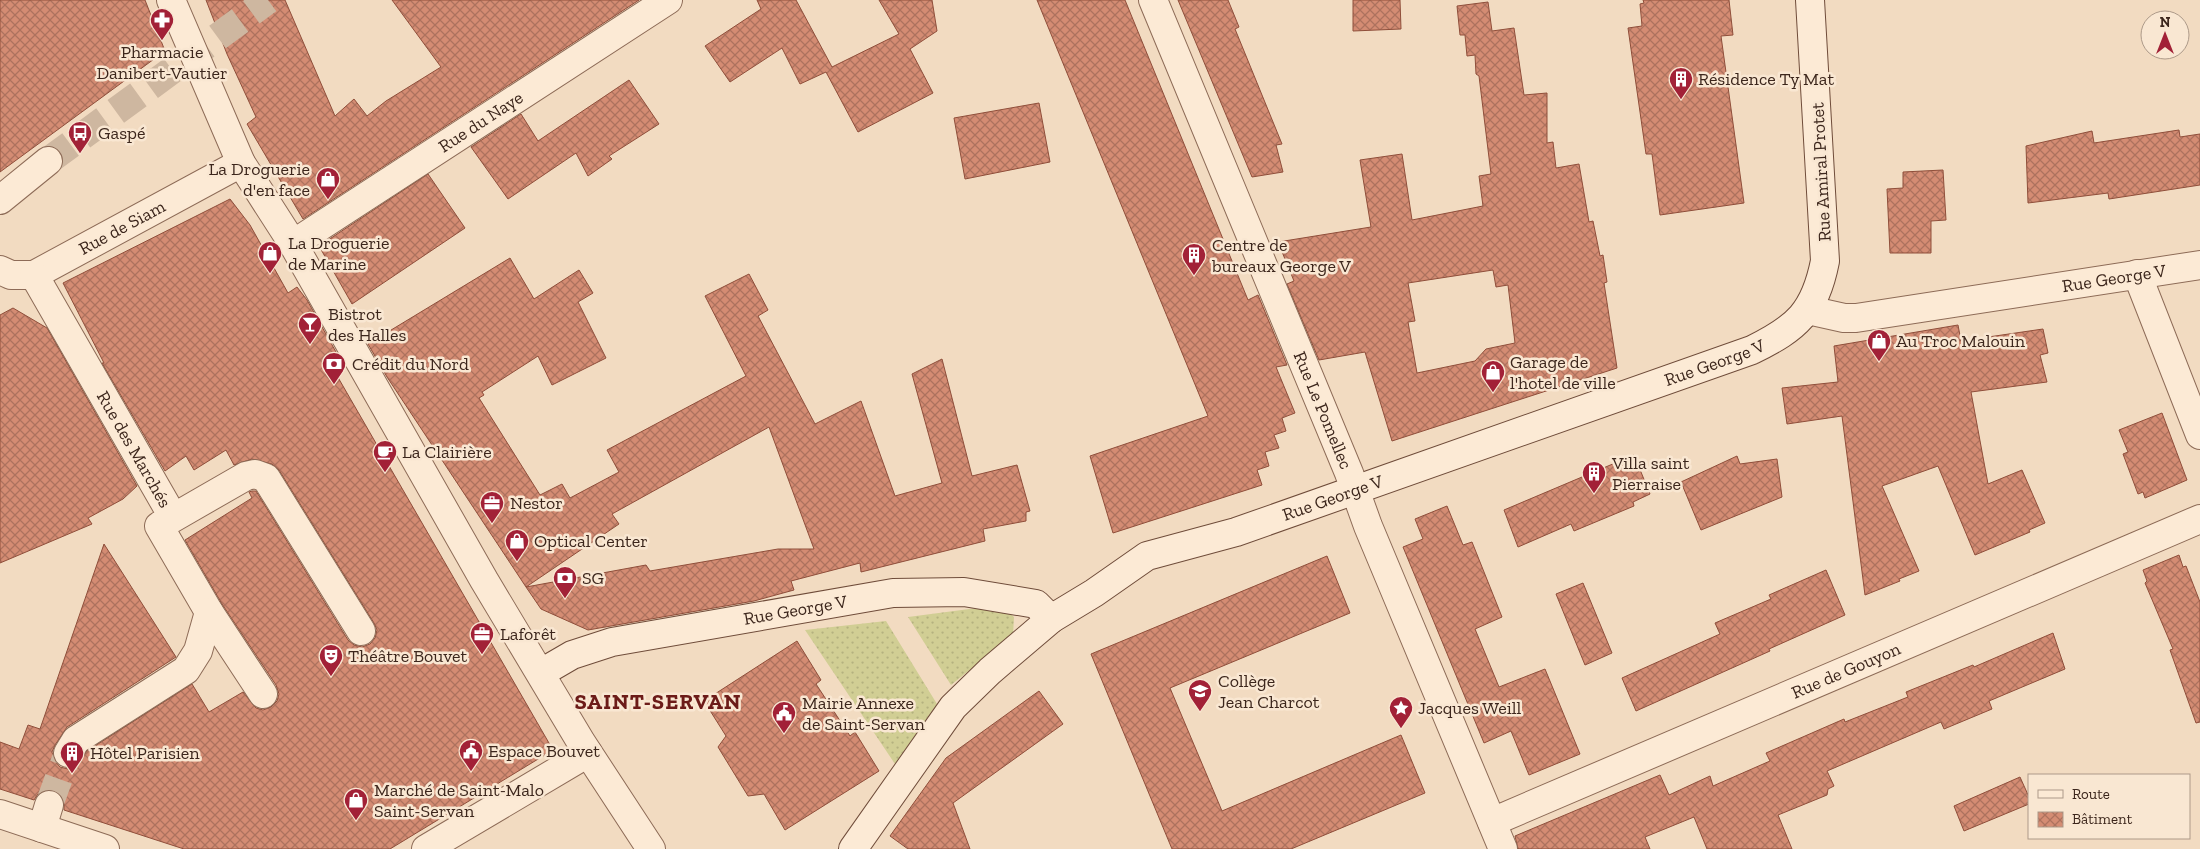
<svg xmlns="http://www.w3.org/2000/svg" width="2200" height="849" font-family="'Zilla Slab',serif">
<defs>
<pattern id="grass-dots" width="8" height="8" patternUnits="userSpaceOnUse" patternTransform="scale(1.25)"><rect width="8" height="8" fill="#d1ce94"/><path d="M2 2h.1M6 6h.1" fill="none" stroke="#b4b17f" stroke-width="1.8" stroke-linecap="round"/></pattern>
<pattern id="building-cross-hatch" width="8" height="8" patternUnits="userSpaceOnUse" patternTransform="scale(1.25)"><rect width="8" height="8" fill="#d48c73"/><path d="M0 0l8 8M0 8l8-8" fill="none" stroke="#ad725e"/></pattern>
</defs>
<rect width="100%" height="100%" fill="#f2dbc1"/>
<path fill="url(#grass-dots)" d="M 1000,605 L 1014,617 L 1013,635 L 951,685 L 908,617 Z
M 886,621 L 937,704 L 895,764 L 805,630 Z"/>
<path fill="url(#building-cross-hatch)" stroke="#8f4e3a" fill-rule="evenodd" d="M 0,0 L 145,0 L 165,51 L 0,172 Z
M 206,0 L 285,0 L 335,116 L 354,99 L 367,116 L 386,101 L 441,67 L 392,0 L 639,0 L 303,219 L 247,124 L 256,117 L 227,54 Z
M 757,0 L 796,0 L 832,67 L 899,34 L 879,0 L 932,0 L 937,31 L 910,49 L 933,93 L 858,132 L 826,72 L 800,84 L 782,48 L 730,82 L 705,46 L 761,9 Z
M 1037,0 L 1125,0 L 1248,300 L 1258,295 L 1287,365 L 1276,367 L 1295,413 L 1282,418 L 1286,431 L 1274,435 L 1279,448 L 1265,452 L 1269,466 L 1257,470 L 1262,485 L 1113,533 L 1090,456 L 1208,416 Z
M 1178,0 L 1228,0 L 1239,27 L 1235,29 L 1282,144 L 1276,145 L 1283,172 L 1252,177 Z
M 1353,0 L 1400,0 L 1401,29 L 1353,31 Z
M 1643,0 L 1729,0 L 1733,35 L 1721,36 L 1744,203 L 1660,215 L 1652,154 L 1646,154 L 1628,28 L 1642,26 L 1640,4 L 1644,3 Z
M 1488,2 L 1492,31 L 1514,28 L 1524,95 L 1547,93 L 1547,143 L 1553,142 L 1556,168 L 1579,164 L 1589,222 L 1593,221 L 1600,256 L 1603,255 L 1607,282 L 1604,283 L 1617,368 L 1392,441 L 1365,352 L 1319,360 L 1287,284 L 1294,281 L 1278,242 L 1371,227 L 1360,160 L 1402,154 L 1412,220 L 1483,206 L 1479,176 L 1491,174 L 1479,76 L 1476,74 L 1475,55 L 1467,56 L 1465,35 L 1460,35 L 1457,6 ZM 1493,270 L 1496,287 L 1508,285 L 1515,343 L 1486,349 L 1475,361 L 1417,373 L 1408,322 L 1415,321 L 1408,283 Z
M 629,80 L 659,124 L 609,156 L 612,159 L 588,176 L 576,153 L 508,199 L 471,147 L 521,114 L 538,141 Z
M 1039,103 L 1050,162 L 965,179 L 954,118 Z
M 2179,130 L 2180,137 L 2200,134 L 2200,185 L 2109,199 L 2108,193 L 2028,203 L 2026,146 L 2092,131 L 2094,143 Z
M 1943,170 L 1946,220 L 1931,221 L 1931,253 L 1890,253 L 1887,189 L 1903,188 L 1903,172 Z
M 428,174 L 465,228 L 352,304 L 319,246 Z
M 230,199 L 250,225 L 288,293 L 297,287 L 307,300 L 341,361 L 332,367 L 553,750 L 390,849 L 184,849 L 64,810 L 64,801 L 60,794 L 54,790 L 45,790 L 38,794 L 34,800 L 0,789 L 0,742 L 19,749 L 28,725 L 40,729 L 104,544 L 176,657 L 67,727 L 55,745 L 52,752 L 54,760 L 60,767 L 68,769 L 76,766 L 87,751 L 192,684 L 209,712 L 243,692 L 256,708 L 263,710 L 271,707 L 277,701 L 279,694 L 276,685 L 222,604 L 185,540 L 252,498 L 249,492 L 252,491 L 256,491 L 348,640 L 354,645 L 362,647 L 370,644 L 375,638 L 377,630 L 374,623 L 279,470 L 272,464 L 252,459 L 234,465 L 226,450 L 194,470 L 186,456 L 165,471 L 102,363 L 104,363 L 63,283 Z
M 510,258 L 534,299 L 579,270 L 593,293 L 578,302 L 606,358 L 552,385 L 538,356 L 482,392 L 484,395 L 479,398 L 540,495 L 562,484 L 570,498 L 619,472 L 607,450 L 746,376 L 705,296 L 749,274 L 768,310 L 758,316 L 815,424 L 861,401 L 895,496 L 942,483 L 912,374 L 942,359 L 972,476 L 1017,465 L 1030,511 L 1026,512 L 1026,521 L 983,529 L 985,541 L 861,572 L 860,563 L 791,581 L 794,590 L 754,601 L 588,630 L 541,609 L 526,587 L 646,565 L 650,571 L 778,549 L 814,549 L 769,427 L 612,514 L 619,524 L 526,587 L 387,377 L 368,344 Z
M 13,308 L 47,328 L 137,486 L 123,499 L 88,518 L 92,524 L 0,563 L 0,315 Z
M 1958,325 L 1961,341 L 2043,329 L 2048,353 L 2040,355 L 2047,382 L 1971,392 L 1988,484 L 2022,470 L 2045,523 L 2029,530 L 2030,532 L 1975,555 L 1938,466 L 1882,486 L 1919,571 L 1899,579 L 1900,581 L 1865,595 L 1842,416 L 1787,424 L 1782,388 L 1838,382 L 1834,346 Z
M 2162,413 L 2187,480 L 2145,498 L 2143,492 L 2138,494 L 2123,454 L 2128,452 L 2119,430 Z
M 1634,455 L 1650,494 L 1633,502 L 1634,506 L 1574,531 L 1571,524 L 1518,547 L 1504,510 Z
M 1737,456 L 1740,464 L 1777,459 L 1782,497 L 1701,530 L 1681,482 Z
M 1447,506 L 1463,545 L 1472,542 L 1502,617 L 1475,629 L 1499,687 L 1545,669 L 1580,754 L 1529,775 L 1511,731 L 1484,743 L 1403,547 L 1423,539 L 1415,519 Z
M 2179,555 L 2183,567 L 2186,566 L 2200,602 L 2200,722 L 2196,723 L 2170,650 L 2173,649 L 2145,583 L 2147,581 L 2143,570 Z
M 1327,556 L 1350,613 L 1170,688 L 1222,811 L 1401,735 L 1425,793 L 1291,849 L 1172,849 L 1091,654 Z
M 1826,570 L 1845,615 L 1769,649 L 1770,651 L 1636,711 L 1622,678 L 1720,634 L 1715,623 L 1771,599 L 1769,595 Z
M 1583,583 L 1612,653 L 1585,665 L 1556,594 Z
M 2053,633 L 2065,669 L 1989,701 L 1992,709 L 1944,729 L 1941,722 L 1827,771 L 1834,786 L 1828,789 L 1827,795 L 1778,815 L 1792,849 L 1707,849 L 1694,817 L 1645,837 L 1650,849 L 1518,849 L 1515,836 L 1660,775 L 1669,795 L 1710,776 L 1713,786 L 1770,761 L 1766,753 L 1844,719 L 1845,722 L 1908,697 L 1906,692 L 1973,665 L 1974,667 Z
M 797,641 L 821,680 L 816,684 L 850,736 L 855,732 L 879,771 L 785,830 L 764,794 L 748,796 L 718,747 L 726,736 L 704,701 Z
M 1039,691 L 1063,724 L 953,803 L 970,849 L 908,849 L 890,836 L 946,758 Z
M 2020,777 L 2029,797 L 2029,804 L 1964,831 L 1954,806 Z"/>
<g fill="none" stroke-linecap="round" stroke-linejoin="round">
<path stroke="#ceb7a0" stroke-width="28" stroke-dasharray="28 14" stroke-linecap="butt" d="M 48,161 L 268,0
M 49,805 L 68,753"/>
<g stroke="#8d6b57" stroke-width="30">
<g id="street">
<path d="M 171,0 L 241,163 L 293,244 L 484,580 L 581,742 L 651,849"/>
<path id="s1" d="M 1153,0 L 1349,473 L 1368,526 L 1503,849"/>
<path d="M 0,200 L 48,161"/>
<path id="s2" d="M 293,244 L 668,0"/>
<path id="s3" d="M 0,270 L 11,275 L 34,275 L 241,163"/>
<path d="M 2137,274 L 2200,435"/>
<path id="s4" d="M 34,275 L 173,517"/>
<path id="s5" d="M 1808,310 L 1844,318 L 1856,318 L 2200,265"/>
<path d="M 263,694 L 209,612 L 159,526 L 246,476 L 255,474 L 266,478 L 361,631"/>
<path d="M 68,753 L 76,740 L 186,670 L 198,651 L 209,612"/>
<path d="M 0,814 L 105,849"/>
<path id="s6" d="M 1492,822 L 2200,519"/>
<path d="M 42,828 L 49,805"/>
<path d="M 426,849 L 588,753"/>
</g>
</g>
<g stroke="#6f4c3a" stroke-width="30">
<g id="secondary">
<path id="s7" d="M 541,673 L 572,655 L 612,642 L 893,593 L 964,592 L 1036,604 L 1051,619"/>
<path id="s8" d="M 853,849 L 953,707 L 990,671 L 1051,619 L 1094,593 L 1147,556 L 1236,532 L 1752,350 C 1797,328 1815,312 1825,261 L 1810,0"/>
</g>
</g>
<use href="#street" stroke="#fcead5" stroke-width="28"/>
<use href="#secondary" stroke="#fcead5" stroke-width="28"/>
</g>
<defs>
<g id="pharmacy-pin" transform="scale(1.25)"><path d="M0 17L-7.5 6A9.5 9.5 0 1 1 7.5 6Z" fill="#a22137" stroke="#f9e7d2"/><path d="M-2-6h4v4h4v4h-4v4h-4v-4h-4v-4h4Z" fill="#fff"/></g>
<g id="building-pin" transform="scale(1.25)"><path d="M0 17L-7.5 6A9.5 9.5 0 1 1 7.5 6Z" fill="#a22137" stroke="#f9e7d2"/><path d="M-4-6H4V6H1V3H-1V6H-4ZM-2.5-4.3h1.7v1.8h-1.7ZM.8-4.3h1.7v1.8H.8ZM-2.5-1h1.7V.8h-1.7ZM.8-1h1.7V.8H.8Z" fill="#fff"/></g>
<g id="bus-pin" transform="scale(1.25)"><path d="M0 17L-7.5 6A9.5 9.5 0 1 1 7.5 6Z" fill="#a22137" stroke="#f9e7d2"/><path d="M-5-6H5V4H4V6H2V4H-2V6H-4V4H-5ZM-3.5-4V0h7V-4ZM-3.5 1.2v1.5H-2V1.2ZM2 1.2v1.5H3.5V1.2Z" fill="#fff"/></g>
<g id="shop-pin" transform="scale(1.25)"><path d="M0 17L-7.5 6A9.5 9.5 0 1 1 7.5 6Z" fill="#a22137" stroke="#f9e7d2"/><path d="M-5-2.5h2.3a2.7 3.5 0 0 1 5.4 0H5L5.5 6h-11ZM-1.5-2.5h3a1.5 2.3 0 0 0-3 0Z" fill="#fff"/></g>
<g id="bar-pin" transform="scale(1.25)"><path d="M0 17L-7.5 6A9.5 9.5 0 1 1 7.5 6Z" fill="#a22137" stroke="#f9e7d2"/><path d="M-6-5H6L.8 .8V4.5H3.5V6h-7V4.5H-.8V.8Z" fill="#fff"/></g>
<g id="bank-pin" transform="scale(1.25)"><path d="M0 17L-7.5 6A9.5 9.5 0 1 1 7.5 6Z" fill="#a22137" stroke="#f9e7d2"/><path d="M-6-4H6V4H-6ZM0-2.3a2.3 2.3 0 1 0 0 4.6a2.3 2.3 0 1 0 0-4.6Z" fill="#fff"/></g>
<g id="cafe-pin" transform="scale(1.25)"><path d="M0 17L-7.5 6A9.5 9.5 0 1 1 7.5 6Z" fill="#a22137" stroke="#f9e7d2"/><path d="M-5.5-4.5H6V0H3Q3 3.5 0 3.5H-2.5Q-5.5 3.5-5.5 0ZM3-3.2v2h1.7v-2ZM-6 4.5H4V6H-6Z" fill="#fff"/></g>
<g id="office-pin" transform="scale(1.25)"><path d="M0 17L-7.5 6A9.5 9.5 0 1 1 7.5 6Z" fill="#a22137" stroke="#f9e7d2"/><path d="M-6-3h4V-5.5h4V-3h4V5H-6ZM-1-4.5V-3h2v-1.5ZM-6 0V1H6V0Z" fill="#fff"/></g>
<g id="theatre-pin" transform="scale(1.25)"><path d="M0 17L-7.5 6A9.5 9.5 0 1 1 7.5 6Z" fill="#a22137" stroke="#f9e7d2"/><path d="M-5-5.5Q0-4 5-5.5V0Q5 5 0 6Q-5 5-5 0ZM-3.3-2.5H-1v1.5H-3.3ZM1-2.5H3.3v1.5H1ZM-2.8 1Q0 5.5 2.8 1Z" fill="#fff"/></g>
<g id="school-pin" transform="scale(1.25)"><path d="M0 17L-7.5 6A9.5 9.5 0 1 1 7.5 6Z" fill="#a22137" stroke="#f9e7d2"/><path d="M0-5L7-2L0 1L-7-2ZM-4 1L0 2.5L4 1V4Q0 6-4 4Z" fill="#fff"/></g>
<g id="sight-pin" transform="scale(1.25)"><path d="M0 17L-7.5 6A9.5 9.5 0 1 1 7.5 6Z" fill="#a22137" stroke="#f9e7d2"/><path d="M0-6L1.8-2.2L6-1.7L2.9 1.2L3.7 5.4L0 3.3L-3.7 5.4L-2.9 1.2L-6-1.7L-1.8-2.2Z" fill="#fff"/></g>
<g id="civic-pin" transform="scale(1.25)"><path d="M0 17L-7.5 6A9.5 9.5 0 1 1 7.5 6Z" fill="#a22137" stroke="#f9e7d2"/><path d="M-.6-6.5H3V-4.5H.6V-3L4-1V1h2V6H-6V1h2V-1L-.6-3ZM-1.2 2.5V6h2.4V2.5Z" fill="#fff"/></g>
</defs>
<g fill-rule="evenodd">
<use href="#pharmacy-pin" x="162" y="20"/>
<use href="#building-pin" x="1681" y="79"/>
<use href="#bus-pin" x="80" y="133"/>
<use href="#shop-pin" x="328" y="179"/>
<use href="#shop-pin" x="270" y="253"/>
<use href="#building-pin" x="1194" y="255"/>
<use href="#bar-pin" x="310" y="324"/>
<use href="#shop-pin" x="1879" y="341"/>
<use href="#bank-pin" x="334" y="364"/>
<use href="#shop-pin" x="1493" y="372"/>
<use href="#cafe-pin" x="385" y="452"/>
<use href="#building-pin" x="1594" y="473"/>
<use href="#office-pin" x="492" y="503"/>
<use href="#shop-pin" x="517" y="541"/>
<use href="#bank-pin" x="565" y="578"/>
<use href="#office-pin" x="482" y="634"/>
<use href="#theatre-pin" x="331" y="656"/>
<use href="#school-pin" x="1200" y="691"/>
<use href="#sight-pin" x="1401" y="708"/>
<use href="#civic-pin" x="784" y="713"/>
<use href="#civic-pin" x="471" y="751"/>
<use href="#building-pin" x="72" y="753"/>
<use href="#shop-pin" x="356" y="800"/>
</g>
<g text-anchor="middle" stroke-width="5" stroke-linejoin="round" paint-order="stroke">
<g font-size="18" fill="#3c261c" stroke="#f9e7d2" text-anchor="start">
<text x="162" y="58" text-anchor="middle">Pharmacie<tspan x="162" dy="21">Danibert-Vautier</tspan></text>
<text x="1698" y="85">Résidence Ty Mat</text>
<text x="98" y="139">Gaspé</text>
<text x="310" y="175" text-anchor="end">La Droguerie<tspan x="310" dy="21">d'en face</tspan></text>
<text x="288" y="249">La Droguerie<tspan x="288" dy="21">de Marine</tspan></text>
<text x="1212" y="251">Centre de<tspan x="1212" dy="21">bureaux George V</tspan></text>
<text x="328" y="320">Bistrot<tspan x="328" dy="21">des Halles</tspan></text>
<text x="1896" y="347">Au Troc Malouin</text>
<text x="1510" y="368">Garage de<tspan x="1510" dy="21">l'hotel de ville</tspan></text>
<text x="352" y="370">Crédit du Nord</text>
<text x="402" y="458">La Clairière</text>
<text x="1612" y="469">Villa saint<tspan x="1612" dy="21">Pierraise</tspan></text>
<text x="510" y="509">Nestor</text>
<text x="534" y="547">Optical Center</text>
<text x="582" y="584">SG</text>
<text x="500" y="640">Laforêt</text>
<text x="348" y="662">Théâtre Bouvet</text>
<text x="1218" y="687">Collège<tspan x="1218" dy="21">Jean Charcot</tspan></text>
<text x="802" y="709">Mairie Annexe<tspan x="802" dy="21">de Saint-Servan</tspan></text>
<text x="1418" y="714">Jacques Weill</text>
<text x="488" y="757">Espace Bouvet</text>
<text x="90" y="759">Hôtel Parisien</text>
<text x="374" y="796">Marché de Saint-Malo<tspan x="374" dy="21">Saint-Servan</tspan></text>
</g>
<g font-size="18" fill="#3c261c" stroke="#f9e7d2">
<text dy="6" stroke="none"><textPath href="#s2" startOffset="224">Rue du Naye</textPath></text>
<text transform="translate(1821 172) rotate(-93)" y="6">Rue Amiral Protet</text>
<text dy="6" stroke="none"><textPath href="#s3" startOffset="135">Rue de Siam</textPath></text>
<text dy="6" stroke="none"><textPath href="#s5" startOffset="310">Rue George V</textPath></text>
<text dy="6" stroke="none"><textPath href="#s8" startOffset="1020">Rue George V</textPath></text>
<text dy="6" stroke="none"><textPath href="#s1" startOffset="444">Rue Le Pomellec</textPath></text>
<text dy="6" stroke="none"><textPath href="#s4" startOffset="201">Rue des Marchés</textPath></text>
<text dy="6" stroke="none"><textPath href="#s8" startOffset="615">Rue George V</textPath></text>
<text dy="6" stroke="none"><textPath href="#s7" startOffset="264">Rue George V</textPath></text>
<text dy="6" stroke="none"><textPath href="#s6" startOffset="385">Rue de Gouyon</textPath></text>
</g>
<g font-size="22" font-weight="bold" letter-spacing="1" fill="#6c1b18" stroke="#f9e7d2">
<text x="658" y="709">SAINT-SERVAN</text>
</g>
</g>
<rect x="2028" y="774" width="162" height="65" fill="#f9e7d2" stroke="#ad9a89"/>
<rect x="2038" y="790" width="25" height="8" fill="#fcead5" stroke="#ad9a89"/>
<text x="2072" y="799" font-size="15" fill="#3c261c">Route</text>
<rect x="2038" y="812" width="25" height="15" fill="url(#building-cross-hatch)" stroke="#ad9a89"/>
<text x="2072" y="824" font-size="15" fill="#3c261c">Bâtiment</text>
<g transform="translate(2165 35)"><circle r="24" fill="#f9e7d2" stroke="#ad9a89"/>
<path d="M0-4L9 19L0 12L-9 19Z" fill="#a22137"/>
<text y="-8" font-size="14" font-weight="bold" text-anchor="middle" fill="#3c261c">N</text>
</g>
</svg>
